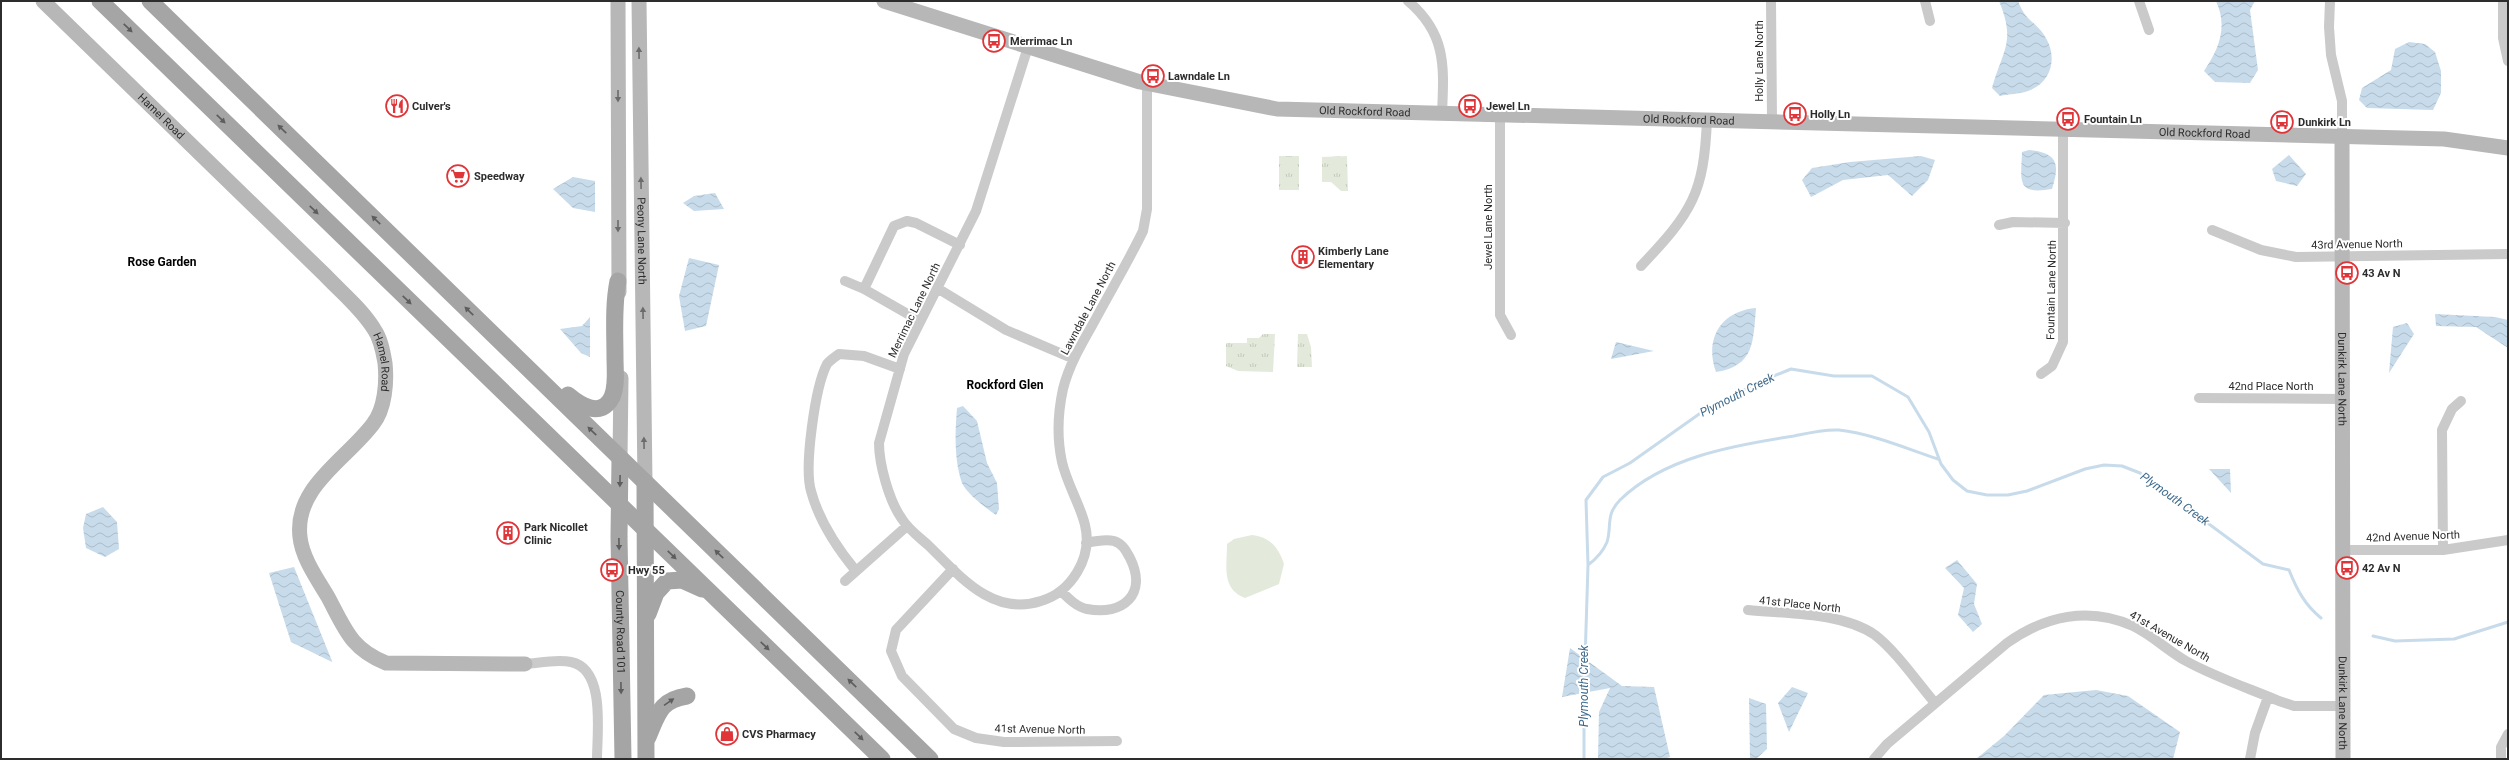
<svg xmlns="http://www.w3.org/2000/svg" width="2509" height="760" font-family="Roboto,sans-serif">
<defs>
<pattern id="park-tufts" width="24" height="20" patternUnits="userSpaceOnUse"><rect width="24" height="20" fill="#e3eadb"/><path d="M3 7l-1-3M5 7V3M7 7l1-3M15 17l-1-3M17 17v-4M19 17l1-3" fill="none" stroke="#c3c9bc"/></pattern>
<pattern id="water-waves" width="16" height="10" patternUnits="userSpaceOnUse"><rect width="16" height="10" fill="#c8dbea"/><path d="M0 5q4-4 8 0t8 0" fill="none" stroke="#acbcc9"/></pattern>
</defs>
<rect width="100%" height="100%" fill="#fff"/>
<path fill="url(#park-tufts)" d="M 1279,156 L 1299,156 L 1299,190 L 1279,190 Z
M 1347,156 L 1348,191 L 1341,191 L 1331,182 L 1322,182 L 1322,157 Z
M 1263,334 L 1275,334 L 1273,372 L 1238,371 L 1226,366 L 1226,343 L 1247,343 L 1247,338 L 1259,338 Z
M 1298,334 L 1307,334 L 1311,347 L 1312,367 L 1297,367 Z"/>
<path fill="#e3eadb" d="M 1252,535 C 1270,537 1279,548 1284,564 L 1279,584 L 1245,598 C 1221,589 1227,566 1227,544 L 1234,539 Z"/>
<path fill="url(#water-waves)" d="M 1999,1 L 2018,1 C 2026,22 2034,20 2044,35 C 2058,55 2053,82 2028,91 C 2020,94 2009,94 2000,96 L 1992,88 C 2003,49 2016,42 1999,1 Z
M 2216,1 L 2255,1 L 2250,10 L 2258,70 L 2250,83 L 2215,82 L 2204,71 C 2219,49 2228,27 2216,1 Z
M 2409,42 L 2425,44 L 2435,52 L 2441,71 L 2441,93 L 2433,110 L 2367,108 L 2359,100 L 2362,88 L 2391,70 L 2395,49 Z
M 2029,150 C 2058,153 2060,164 2052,189 C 2016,195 2021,182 2022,152 Z
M 2289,155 L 2306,174 L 2297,186 L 2276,181 L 2272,169 Z
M 1921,156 L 1935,160 L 1928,180 L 1912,196 L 1888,175 L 1843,180 L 1811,197 L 1802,180 L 1812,168 L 1850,162 Z
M 573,177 L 595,181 L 595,212 L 573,208 L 553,189 Z
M 715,193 L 724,209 L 694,211 L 683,203 L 694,196 Z
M 689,258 L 719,265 L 706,326 L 685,331 L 679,296 Z
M 1756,308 C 1753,341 1755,366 1716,372 C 1704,339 1721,311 1756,308 Z
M 2435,314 L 2495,317 L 2508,320 L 2508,348 L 2476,327 L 2436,326 Z
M 590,317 L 590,357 L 581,353 L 560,329 L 582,326 Z
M 2407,323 L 2414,334 L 2389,373 L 2393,327 Z
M 1616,342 L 1654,351 L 1611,359 Z
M 963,406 L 977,421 L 987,463 L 997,483 L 999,509 L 996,515 C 987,509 966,493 962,483 C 954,460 955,432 957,408 Z
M 2209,469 L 2230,469 L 2231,493 Z
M 103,507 L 117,522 L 119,549 L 105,557 L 86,548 L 83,528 L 86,514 Z
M 1957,560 L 1977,584 L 1974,604 L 1982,624 L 1973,632 L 1958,615 L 1964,588 L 1945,568 Z
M 294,567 L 332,661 L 332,662 L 291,642 L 269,573 Z
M 1570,648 L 1622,686 L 1654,687 L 1670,757 L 1664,759 L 1598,758 L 1599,712 L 1610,688 L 1562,697 Z
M 1792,687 L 1808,693 L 1789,732 L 1778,703 Z
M 2096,690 L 2128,696 L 2180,732 L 2173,759 L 1976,759 L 2004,736 L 2044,695 Z
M 1749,698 L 1766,704 L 1767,749 L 1756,759 L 1750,759 Z"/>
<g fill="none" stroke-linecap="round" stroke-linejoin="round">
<path stroke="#c8dbea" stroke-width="3" d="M 1588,565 C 1596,559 1603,552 1607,542 C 1612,527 1605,515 1620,500 C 1664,457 1735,445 1794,436 C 1808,433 1824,429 1839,430 C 1873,434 1905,448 1938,459
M 2373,636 L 2395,641 L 2454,639 L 2508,622
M 1585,661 L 1588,565 L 1586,500 L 1603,477 L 1630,463 L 1702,412 L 1759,382 L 1791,369 L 1834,376 L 1872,376 L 1908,397 L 1929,432 L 1941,464 L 1953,480 L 1967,491 L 1987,495 L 2008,495 L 2027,491 L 2085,469 L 2104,465 L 2122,466 L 2140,473 L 2263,564 L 2289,570 C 2297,590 2305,605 2321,618
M 1584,759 L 1584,689"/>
<path stroke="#cacaca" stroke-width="10" d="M 1408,1 C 1447,34 1444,67 1442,114
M 1771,1 L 1772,120
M 1925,1 L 1930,21
M 2139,1 L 2149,30
M 2330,1 L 2329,27 L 2331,55 L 2342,101 L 2342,137
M 2503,1 L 2503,38 L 2508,61
M 1028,47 L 976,211 L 904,354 L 879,443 C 879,464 889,501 902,519 C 908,529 919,537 928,545 C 959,575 992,617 1041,601 C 1071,592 1093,558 1085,525 C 1080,504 1067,484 1062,462 C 1057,439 1058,412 1063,389 C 1069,365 1082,343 1094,322 C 1110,292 1128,262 1143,231 L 1147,209 L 1147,84
M 1500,116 L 1500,315 L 1511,335
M 1999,225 L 2013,222 L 2065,223
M 2212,230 L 2261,250 L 2296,257 L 2508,254
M 1641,266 C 1692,212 1704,194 1707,119
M 845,281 L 864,289 L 920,321
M 937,288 L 1006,330 L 1074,359
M 864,289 L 894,226 L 907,221 L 916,223 L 960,245
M 2041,374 L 2052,366 L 2063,342 L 2063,130
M 2199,398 L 2342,399
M 2343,550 L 2443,550 L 2508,540
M 2443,550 L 2442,430 L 2452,409 L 2461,401
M 953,569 L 896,630 L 891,651 L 902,676 L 954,729 L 976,738 L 1004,742 L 1117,741
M 856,571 C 837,548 819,521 811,491 C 804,467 815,387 827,364 C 830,360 835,357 839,354 L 864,356 L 900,369
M 845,581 L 907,526
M 1062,592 C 1069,599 1077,607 1087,609 C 1123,616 1148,594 1130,558 C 1126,551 1123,544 1114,541 C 1106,539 1095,541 1086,543
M 1748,610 C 1787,614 1842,612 1875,635 C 1896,651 1917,682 1935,703
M 525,664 C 539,663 557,659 571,662 C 606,669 597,733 597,759
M 1874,759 L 1887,744 L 2007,643 C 2045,616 2089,606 2133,626 C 2152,635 2168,651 2186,661 C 2215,677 2248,688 2279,701 L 2294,706 L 2343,706
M 2250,759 L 2255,733 L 2268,697
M 2501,759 L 2501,747 L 2508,734"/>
<g stroke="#b7b7b7" stroke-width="15">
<path id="s1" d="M 43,1 L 325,275 C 341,292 361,308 374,329 C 381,339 383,352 385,363 C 387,382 385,409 373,424 C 346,460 294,487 300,537 C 302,558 318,580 328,597 C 345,629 351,649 386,663 L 525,664"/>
<path d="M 618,1 L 619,292"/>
<path id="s2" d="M 639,1 L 645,482"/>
<path id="s3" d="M 884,1 L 1140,82 L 1277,109 L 2444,139 L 2508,148"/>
<path id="s4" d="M 2342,137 L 2343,759"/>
<path d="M 620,458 L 621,378"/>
</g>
<g stroke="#a5a5a5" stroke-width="17">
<path d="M 100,1 L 882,759"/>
<path d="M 150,1 L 930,759"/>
<path d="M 568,395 C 580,405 601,419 612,397 C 617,386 615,370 615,358 C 615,332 613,306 618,281"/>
<path id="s5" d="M 620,458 L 619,537 L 623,759"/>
<path d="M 645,482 L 646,759"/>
<path d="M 648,614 L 656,593 L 667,581 L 682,580 L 702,589"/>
<path d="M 648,737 C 658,714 660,700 687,696"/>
</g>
</g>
<defs><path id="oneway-solid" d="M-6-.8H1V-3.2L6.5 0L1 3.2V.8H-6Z"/></defs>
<g fill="#5d5d5d">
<use href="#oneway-solid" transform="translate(128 28) rotate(44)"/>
<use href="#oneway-solid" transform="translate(221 119) rotate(44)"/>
<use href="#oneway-solid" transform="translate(282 129) rotate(-136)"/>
<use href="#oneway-solid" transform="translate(314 210) rotate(44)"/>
<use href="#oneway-solid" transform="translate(376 220) rotate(-136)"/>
<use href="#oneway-solid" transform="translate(407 300) rotate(44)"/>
<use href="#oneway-solid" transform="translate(469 311) rotate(-136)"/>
<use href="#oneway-solid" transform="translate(592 431) rotate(-136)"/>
<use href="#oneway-solid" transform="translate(620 481) rotate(91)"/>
<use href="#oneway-solid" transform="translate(619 544) rotate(89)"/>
<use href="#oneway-solid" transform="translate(719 554) rotate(-136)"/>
<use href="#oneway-solid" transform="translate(672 555) rotate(44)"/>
<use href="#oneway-solid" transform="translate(765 646) rotate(44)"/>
<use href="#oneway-solid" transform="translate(852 683) rotate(-136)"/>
<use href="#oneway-solid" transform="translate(621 688) rotate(89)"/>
<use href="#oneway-solid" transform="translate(669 702) rotate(-34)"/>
<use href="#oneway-solid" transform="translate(859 736) rotate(44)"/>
</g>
<g fill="#6b6b6b">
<use href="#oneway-solid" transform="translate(639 53) rotate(-91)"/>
<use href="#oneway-solid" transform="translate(618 96) rotate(90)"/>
<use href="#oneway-solid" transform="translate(641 183) rotate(-91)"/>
<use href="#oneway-solid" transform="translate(618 226) rotate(90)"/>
<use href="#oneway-solid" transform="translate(643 313) rotate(-91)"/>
<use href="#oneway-solid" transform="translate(644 443) rotate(-91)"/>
</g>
<defs>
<g id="bus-ring" transform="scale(1.15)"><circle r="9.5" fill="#fff" stroke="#df3438" stroke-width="1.5"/><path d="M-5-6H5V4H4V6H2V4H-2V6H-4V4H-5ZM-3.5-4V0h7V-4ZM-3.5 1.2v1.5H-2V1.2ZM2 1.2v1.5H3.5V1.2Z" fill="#df3438"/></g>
<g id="restaurant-ring" transform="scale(1.15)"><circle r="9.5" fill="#fff" stroke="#df3438" stroke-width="1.5"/><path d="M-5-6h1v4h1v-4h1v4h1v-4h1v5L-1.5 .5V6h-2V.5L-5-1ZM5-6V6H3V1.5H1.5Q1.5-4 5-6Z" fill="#df3438"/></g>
<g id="supermarket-ring" transform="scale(1.15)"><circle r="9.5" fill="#fff" stroke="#df3438" stroke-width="1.5"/><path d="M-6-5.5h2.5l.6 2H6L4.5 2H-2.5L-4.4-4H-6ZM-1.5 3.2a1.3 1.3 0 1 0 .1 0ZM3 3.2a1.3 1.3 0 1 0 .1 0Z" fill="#df3438"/></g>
<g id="building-ring" transform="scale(1.15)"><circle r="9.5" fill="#fff" stroke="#df3438" stroke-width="1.5"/><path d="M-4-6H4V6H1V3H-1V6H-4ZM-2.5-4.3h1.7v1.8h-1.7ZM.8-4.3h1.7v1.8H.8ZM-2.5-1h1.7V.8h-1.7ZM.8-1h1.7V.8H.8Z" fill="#df3438"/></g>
<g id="shop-ring" transform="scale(1.15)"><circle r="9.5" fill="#fff" stroke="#df3438" stroke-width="1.5"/><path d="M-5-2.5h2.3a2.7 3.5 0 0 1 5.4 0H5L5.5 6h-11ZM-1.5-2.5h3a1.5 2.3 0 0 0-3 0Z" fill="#df3438"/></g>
</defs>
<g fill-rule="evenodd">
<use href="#bus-ring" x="994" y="41"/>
<use href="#bus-ring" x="1153" y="76"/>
<use href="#restaurant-ring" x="397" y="106"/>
<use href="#bus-ring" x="1470" y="106"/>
<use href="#bus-ring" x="1795" y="114"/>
<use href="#bus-ring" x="2068" y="119"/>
<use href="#bus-ring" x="2282" y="122"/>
<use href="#supermarket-ring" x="458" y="176"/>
<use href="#building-ring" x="1303" y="257"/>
<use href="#bus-ring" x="2347" y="273"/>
<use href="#building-ring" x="508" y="533"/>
<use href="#bus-ring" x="2347" y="568"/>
<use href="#bus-ring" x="612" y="570"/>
<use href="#shop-ring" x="727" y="734"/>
</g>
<g text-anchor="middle" stroke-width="4" stroke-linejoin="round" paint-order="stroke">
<g font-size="11" font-weight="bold" fill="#2d2d2d" stroke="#fff" text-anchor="start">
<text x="1010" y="45">Merrimac Ln</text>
<text x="1168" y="80">Lawndale Ln</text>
<text x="412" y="110">Culver's</text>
<text x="1486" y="110">Jewel Ln</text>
<text x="1810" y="118">Holly Ln</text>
<text x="2084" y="123">Fountain Ln</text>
<text x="2298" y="126">Dunkirk Ln</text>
<text x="474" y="180">Speedway</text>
<text x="1318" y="255">Kimberly Lane<tspan x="1318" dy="13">Elementary</tspan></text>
<text x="2362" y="277">43 Av N</text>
<text x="524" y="531">Park Nicollet<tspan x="524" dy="13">Clinic</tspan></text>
<text x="2362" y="572">42 Av N</text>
<text x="628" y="574">Hwy 55</text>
<text x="742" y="738">CVS Pharmacy</text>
</g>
<g font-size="11" fill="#2d2d2d" stroke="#fff">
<text transform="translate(1759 61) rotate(-90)" y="4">Holly Lane North</text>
<text dy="4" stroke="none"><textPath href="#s3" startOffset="496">Old Rockford Road</textPath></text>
<text dy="4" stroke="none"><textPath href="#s1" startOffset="165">Hamel Road</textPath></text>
<text dy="4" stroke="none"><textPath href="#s3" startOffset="820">Old Rockford Road</textPath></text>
<text dy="4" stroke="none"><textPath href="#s3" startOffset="1336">Old Rockford Road</textPath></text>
<text transform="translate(1488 227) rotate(-90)" y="4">Jewel Lane North</text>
<text dy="4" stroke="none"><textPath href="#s2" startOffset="240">Peony Lane North</textPath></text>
<text transform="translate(2357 244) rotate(-1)" y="4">43rd Avenue North</text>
<text transform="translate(2051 290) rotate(-89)" y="4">Fountain Lane North</text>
<text transform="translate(1088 308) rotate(-62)" y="4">Lawndale Lane North</text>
<text transform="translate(914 310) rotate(-64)" y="4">Merrimac Lane North</text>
<text dy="4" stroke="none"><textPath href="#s1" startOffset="501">Hamel Road</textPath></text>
<text dy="4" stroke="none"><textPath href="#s4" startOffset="242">Dunkirk Lane North</textPath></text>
<text x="2271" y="390">42nd Place North</text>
<text transform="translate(2413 536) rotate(-2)" y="4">42nd Avenue North</text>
<text transform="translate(1800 604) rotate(6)" y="4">41st Place North</text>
<text dy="4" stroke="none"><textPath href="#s5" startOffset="174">County Road 101</textPath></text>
<text transform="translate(2170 636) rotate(30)" y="4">41st Avenue North</text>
<text dy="4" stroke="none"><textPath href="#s4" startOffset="566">Dunkirk Lane North</textPath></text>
<text transform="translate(1040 729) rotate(1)" y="4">41st Avenue North</text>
</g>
<g font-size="12" font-weight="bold" fill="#000" stroke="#fff">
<text x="162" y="266">Rose Garden</text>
<text x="1005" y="389">Rockford Glen</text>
</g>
<g font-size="12" font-style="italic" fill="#3e6a8c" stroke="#fff">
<text transform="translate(1737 395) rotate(-27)" y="4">Plymouth Creek</text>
<text transform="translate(2175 499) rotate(36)" y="4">Plymouth Creek</text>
<text transform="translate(1584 686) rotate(-90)" y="4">Plymouth Creek</text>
</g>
</g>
<rect width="2509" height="760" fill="none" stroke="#2d2d2d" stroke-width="4"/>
</svg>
